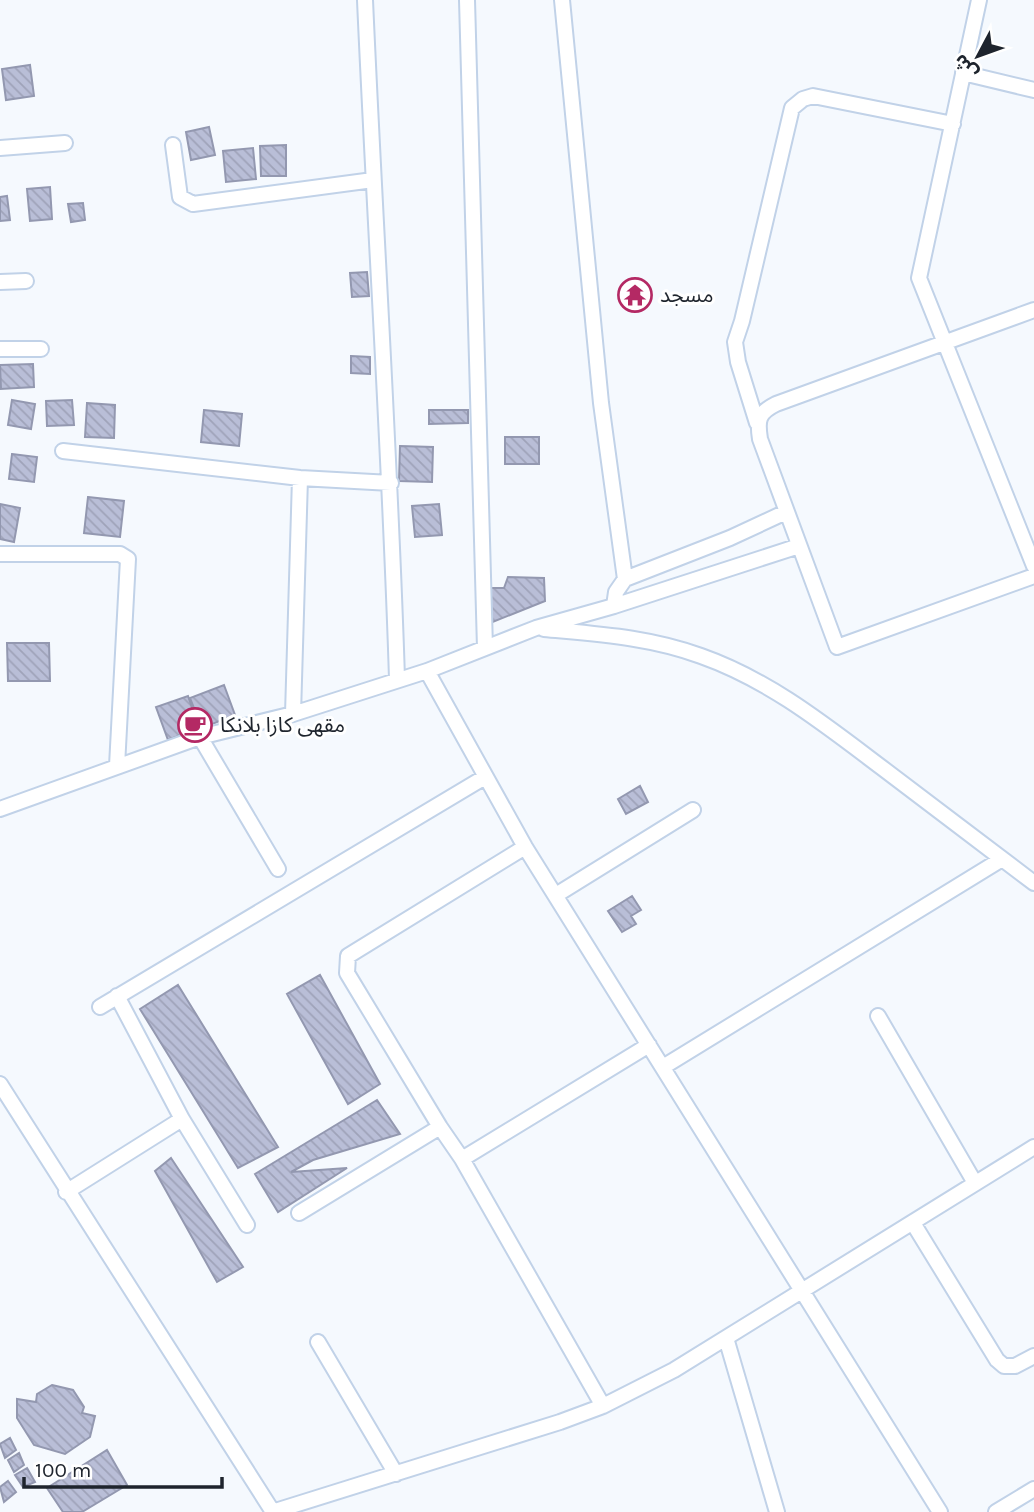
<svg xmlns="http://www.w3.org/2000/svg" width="1034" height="1512" font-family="Karla,'Noto Sans Arabic',sans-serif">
<defs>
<pattern id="building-back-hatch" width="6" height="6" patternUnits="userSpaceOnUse" patternTransform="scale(1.75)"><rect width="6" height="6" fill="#b9bed7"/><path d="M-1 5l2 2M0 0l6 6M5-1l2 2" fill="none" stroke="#9fa3b9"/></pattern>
</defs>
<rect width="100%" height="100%" fill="#f5f9fe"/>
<path fill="url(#building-back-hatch)" stroke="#9398b0" stroke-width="2" d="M 30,65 L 34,96 L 6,100 L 2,69 Z
M 209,127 L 215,155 L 191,160 L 186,132 Z
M 286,145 L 286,176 L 261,176 L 260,146 Z
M 253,148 L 256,179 L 226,182 L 223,151 Z
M 50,187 L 52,219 L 30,221 L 27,189 Z
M 7,196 L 10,220 L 0,221 L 0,197 Z
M 83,203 L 85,220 L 71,222 L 68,204 Z
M 367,272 L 369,296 L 352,297 L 350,273 Z
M 351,356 L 370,357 L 370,374 L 351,373 Z
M 33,364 L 34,387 L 1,389 L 0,365 Z
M 12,400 L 35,404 L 31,429 L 8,425 Z
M 72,400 L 74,425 L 47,426 L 46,401 Z
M 87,403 L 115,405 L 114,438 L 85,437 Z
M 204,410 L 242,414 L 239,446 L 201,442 Z
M 429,410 L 468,410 L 468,423 L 429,424 Z
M 505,437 L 539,437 L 539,464 L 505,464 Z
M 400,446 L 433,447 L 432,482 L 399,481 Z
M 12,454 L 37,457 L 34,482 L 9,479 Z
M 88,497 L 124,501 L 120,537 L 84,533 Z
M 0,504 L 20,508 L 14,542 L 0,539 Z
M 439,504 L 442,535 L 415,537 L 412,506 Z
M 508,577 L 544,578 L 545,601 L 490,623 L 489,588 L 504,588 Z
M 7,643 L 49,643 L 50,681 L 8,681 Z
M 224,685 L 235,715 L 202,728 L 190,698 Z
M 188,696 L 199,728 L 168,740 L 156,707 Z
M 640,786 L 648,802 L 626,814 L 618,799 Z
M 632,896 L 641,910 L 631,916 L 636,924 L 622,932 L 608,911 Z
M 320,975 L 380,1084 L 348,1104 L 287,994 Z
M 178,985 L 278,1147 L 238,1168 L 140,1009 Z
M 377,1100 L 400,1134 L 313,1160 L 291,1172 L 347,1168 L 278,1212 L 255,1174 Z
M 171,1158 L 243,1267 L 217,1282 L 155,1171 Z
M 52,1385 L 73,1390 L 84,1407 L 82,1413 L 95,1416 L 90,1437 L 65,1454 L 34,1445 L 17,1418 L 17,1399 L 36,1402 L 37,1394 Z
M 10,1438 L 16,1450 L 5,1458 L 0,1444 Z
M 107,1450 L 127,1485 L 82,1512 L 63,1512 L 47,1488 Z
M 19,1453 L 24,1465 L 14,1472 L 8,1460 Z
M 27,1468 L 35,1482 L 23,1487 L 15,1475 Z
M 8,1481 L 16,1492 L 4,1502 L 0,1487 Z"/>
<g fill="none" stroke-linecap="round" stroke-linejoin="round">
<g stroke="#c1d2e8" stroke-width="18">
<path id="minor" d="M 365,0 C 375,227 390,453 397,679
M 467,0 L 485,648
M 562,0 L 601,403 L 625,579
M 979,0 L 919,278 L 1034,566
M 963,73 L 1034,90
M 173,145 L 180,197 L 193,204 L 373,180
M 0,148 L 65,143
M 0,282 L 26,281
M 1034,310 L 776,404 C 758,413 757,420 760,439 L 837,647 L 1034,576
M 0,349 L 41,349
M 757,423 L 738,362 L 735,342 L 742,321 L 792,108 L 803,99 L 813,96 L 953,124
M 63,451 L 300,478 L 391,483
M 0,554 L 120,554 L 128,559 L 117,766
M 614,606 L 799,546
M 544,629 C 597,634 650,637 701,656 C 769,680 824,724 881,767 C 932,806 983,844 1034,883
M 427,671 L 525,847 L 940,1512
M 293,714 L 300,478
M 200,737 L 278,869
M 0,809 L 200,737 L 293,714 L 427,671 L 536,628 L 614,606 L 616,592 L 625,579 L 730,538 L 786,512
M 525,847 L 356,951 L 348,956 L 347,973 L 440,1127 L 462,1159 L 603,1406
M 556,895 L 693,810
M 117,996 L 182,1119 L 247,1225
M 100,1007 L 485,777
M 878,1016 L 975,1183
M 663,1067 L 1002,859
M 0,1084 L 273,1512
M 462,1159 L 649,1045
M 66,1192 L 182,1119
M 299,1213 L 440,1127
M 913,1223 L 997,1360 L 1004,1366 L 1015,1366 L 1034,1356
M 726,1338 L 777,1512
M 318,1342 L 396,1474
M 272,1512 L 560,1422 L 603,1406 L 674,1370 L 1034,1147
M 996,1512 L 1034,1489"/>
</g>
<use href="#minor" stroke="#fff" stroke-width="14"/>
</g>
<defs>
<g id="temple-ring" transform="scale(1.75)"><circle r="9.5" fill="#fff" stroke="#b42964" stroke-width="1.5"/><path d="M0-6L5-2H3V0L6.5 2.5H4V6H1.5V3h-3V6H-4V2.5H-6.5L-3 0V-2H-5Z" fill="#b42964"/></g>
<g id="cafe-ring" transform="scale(1.75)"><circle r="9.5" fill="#fff" stroke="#b42964" stroke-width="1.5"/><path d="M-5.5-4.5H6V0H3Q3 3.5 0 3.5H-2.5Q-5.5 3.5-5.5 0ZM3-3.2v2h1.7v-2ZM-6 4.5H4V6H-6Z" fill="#b42964"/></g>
</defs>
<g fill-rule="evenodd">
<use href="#temple-ring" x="635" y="295"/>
<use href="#cafe-ring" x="195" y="725"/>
</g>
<g text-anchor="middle" stroke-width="6" stroke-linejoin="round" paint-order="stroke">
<g font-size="21" fill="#1e242d" stroke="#fff" text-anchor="start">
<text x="660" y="302">مسجد</text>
<text x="220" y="732">مقهى كازا بلانكا</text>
</g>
</g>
<g transform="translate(978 56) rotate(229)" stroke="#ffffff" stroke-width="5" paint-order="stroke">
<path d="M0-5L12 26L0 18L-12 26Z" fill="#1e242d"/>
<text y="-10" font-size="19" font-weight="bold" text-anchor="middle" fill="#1e242d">ش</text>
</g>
<path d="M24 1477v10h198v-10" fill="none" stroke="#1e242d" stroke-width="3.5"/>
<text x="35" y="1477" font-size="21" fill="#1e242d" stroke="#ffffff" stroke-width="5" paint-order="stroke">100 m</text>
</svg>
